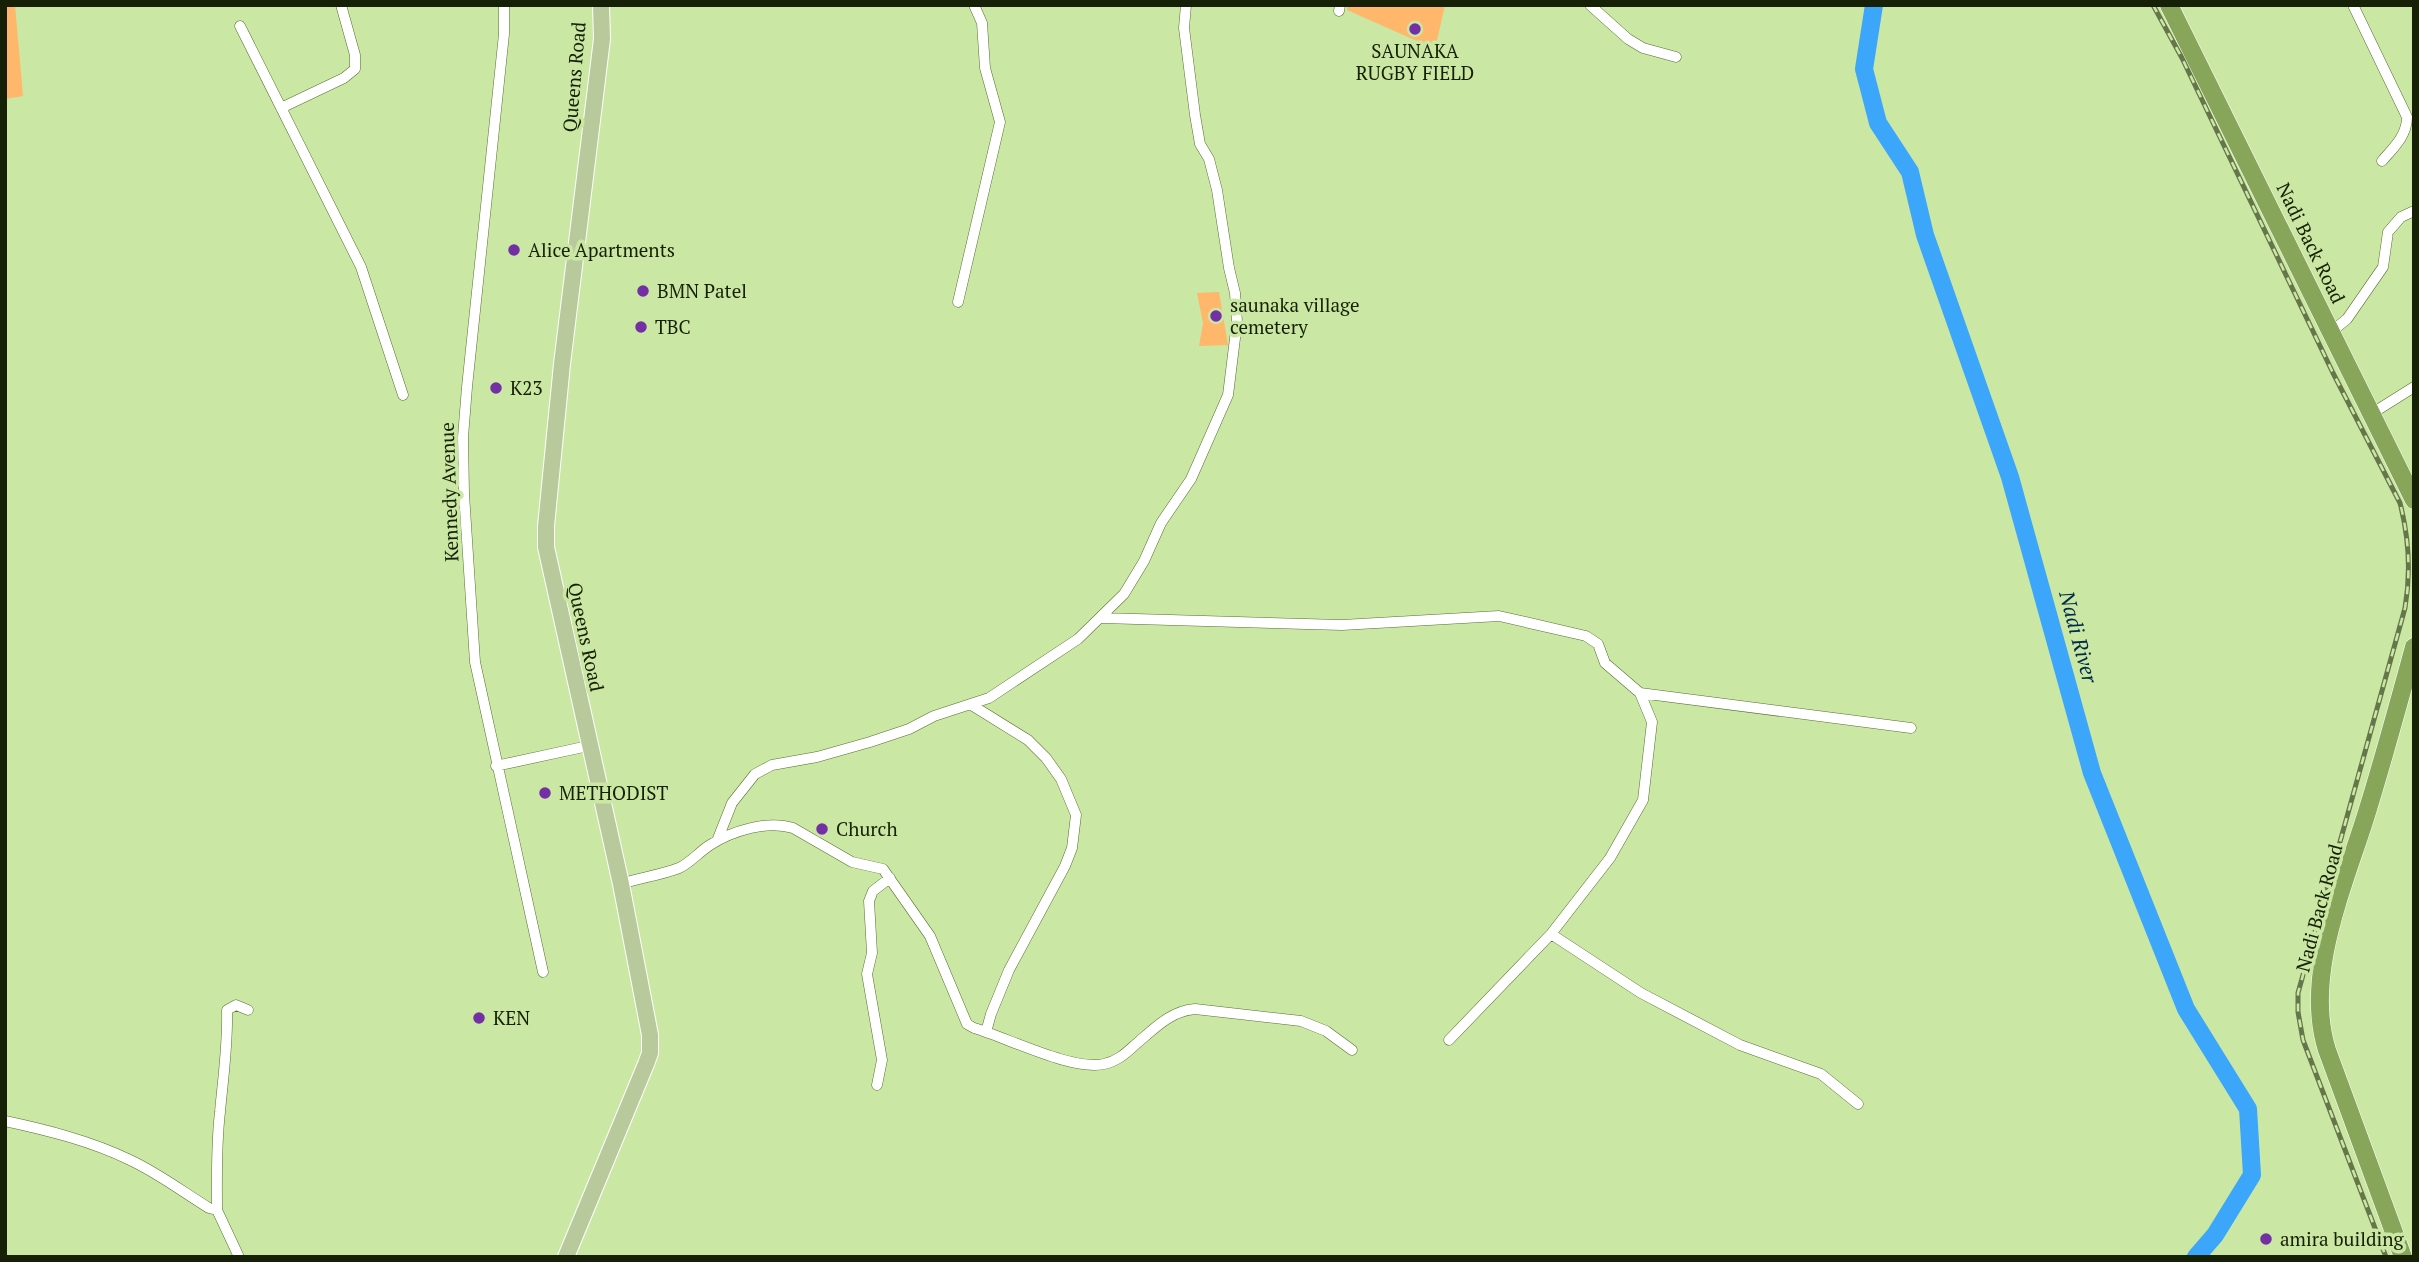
<svg xmlns="http://www.w3.org/2000/svg" width="2419" height="1262" font-family="'PT Serif',serif">
<rect width="100%" height="100%" fill="#cbe7a4"/>
<path fill="#feb76b" d="M 5,5 L 15,5 L 23,96 L 5,99 Z
M 1348,5 L 1445,5 L 1435,49 L 1347,10 Z
M 1219,292 L 1228,345 L 1199,346 L 1203,323 L 1197,293 Z"/>
<g fill="none" stroke-linecap="round" stroke-linejoin="round">
<path stroke="#3ba6fa" stroke-width="18" d="M 1874,5 L 1864,69 L 1878,123 L 1910,172 L 1925,235 L 2010,477 L 2092,773 L 2186,1009 L 2248,1109 L 2252,1175 L 2215,1235 L 2196,1257"/>
<g stroke="#576f30" stroke-width="11">
<path id="street" d="M 504,5 L 504,34 L 467,387 L 463,437 L 464,494 L 475,662 L 543,972
M 1590,5 L 1628,39 L 1643,48 L 1676,57
M 2353,5 L 2407,117 C 2407,136 2393,148 2382,161
M 1339,11 L 1340,5
M 240,26 L 361,267 L 403,395
M 281,108 L 344,78 L 355,69 L 355,55 L 341,5
M 958,302 L 1000,122 L 985,68 L 982,23 L 974,5
M 2331,332 L 2347,319 L 2383,267 L 2388,232 L 2401,217 L 2414,211
M 2371,414 L 2414,387
M 1102,618 L 1342,625 L 1499,616 L 1586,636 L 1598,644 L 1605,663 L 1640,693 L 1652,722 L 1643,800 L 1610,858 L 1551,934 L 1449,1040
M 1640,693 L 1911,728
M 970,704 L 1028,740 L 1046,758 L 1061,779 L 1076,815 L 1072,848 L 1065,866 L 1009,970 L 991,1014 L 986,1032
M 496,766 L 588,746
M 717,841 L 732,803 L 755,774 L 772,765 L 817,757 L 870,742 L 909,729 L 934,716 L 989,698 L 1078,639 L 1124,594 L 1144,561 L 1161,523 L 1191,479 L 1228,395 L 1237,322 L 1235,293 L 1229,268 L 1217,190 L 1209,159 L 1200,144 L 1195,115 L 1184,28 L 1186,5
M 621,884 C 639,878 661,875 679,868 C 690,863 699,852 710,845 C 732,831 767,820 793,828 L 852,862 L 883,869 L 930,936 L 967,1024 L 974,1028 C 1008,1038 1072,1071 1104,1064 C 1118,1061 1126,1053 1136,1044 C 1154,1029 1170,1011 1195,1009 L 1301,1021 L 1326,1031 L 1352,1050
M 1551,934 L 1641,993 L 1740,1045 L 1821,1074 L 1858,1104
M 877,1085 L 882,1060 L 867,974 L 872,953 L 869,901 L 873,891 L 890,878
M 5,1121 C 47,1130 91,1141 130,1160 C 158,1173 183,1192 209,1208 L 217,1210 L 239,1257
M 217,1210 C 217,1178 216,1145 220,1112 C 223,1078 228,1045 227,1010 L 236,1005 L 248,1010"/>
</g>
<g stroke="#fff" stroke-width="18">
<path id="primary" d="M 566,1257 L 646,1064 L 650,1053 L 650,1035 L 621,884 L 546,547 L 546,526 L 562,364 L 602,39 L 601,5"/>
</g>
<g stroke="#fff" stroke-width="19">
<path id="highway" d="M 2169,5 L 2414,500
M 2403,1257 L 2327,1050 C 2303,975 2345,884 2367,812 C 2384,757 2399,702 2414,647"/>
</g>
<use href="#street" stroke="#fff" stroke-width="10"/>
<use href="#primary" stroke="#b8ca9b" stroke-width="16"/>
<use href="#highway" stroke="#88a659" stroke-width="18"/>
<g stroke="#65764b" stroke-width="5">
<path id="rail" d="M 2153,5 L 2182,58 L 2333,373 L 2400,503 C 2409,538 2411,573 2405,608 L 2298,993 L 2298,1012 L 2303,1040 L 2386,1257"/>
</g>
<use href="#rail" stroke="#cbe7a4" stroke-width="2.5" stroke-dasharray="8" stroke-linecap="butt"/>
</g>
<g fill="#7330a5" stroke="#cbe7a4" stroke-width="2.5">
<circle cx="1415" cy="29" r="7"/>
<circle cx="514" cy="250" r="7"/>
<circle cx="643" cy="291" r="7"/>
<circle cx="1216" cy="316" r="7"/>
<circle cx="641" cy="327" r="7"/>
<circle cx="496" cy="388" r="7"/>
<circle cx="545" cy="793" r="7"/>
<circle cx="822" cy="829" r="7"/>
<circle cx="479" cy="1018" r="7"/>
<circle cx="2266" cy="1239" r="7"/>
</g>
<g text-anchor="middle" stroke-width="7" stroke-linejoin="round" paint-order="stroke">
<g font-size="19" fill="#162006" stroke="#cbe7a4" text-anchor="start">
<text x="1415" y="58" text-anchor="middle">SAUNAKA<tspan x="1415" dy="22">RUGBY FIELD</tspan></text>
<text x="528" y="257">Alice Apartments</text>
<text x="657" y="298">BMN Patel</text>
<text x="1230" y="312">saunaka village<tspan x="1230" dy="22">cemetery</tspan></text>
<text x="655" y="334">TBC</text>
<text x="510" y="395">K23</text>
<text x="559" y="800">METHODIST</text>
<text x="836" y="836">Church</text>
<text x="493" y="1025">KEN</text>
<text x="2280" y="1246">amira building</text>
</g>
<g font-size="19" fill="#162006" stroke="#cbe7a4">
<text transform="translate(574 77) rotate(-85)" y="7">Queens Road</text>
<text transform="translate(2311 243) rotate(64)" y="7">Nadi Back Road</text>
<text transform="translate(449 492) rotate(-92)" y="7">Kennedy Avenue</text>
<text transform="translate(586 637) rotate(78)" y="7">Queens Road</text>
<text transform="translate(2319 908) rotate(-75)" y="7">Nadi Back Road</text>
</g>
<g font-size="21" font-style="italic" fill="#002b4b" stroke="#cbe7a4">
<text transform="translate(2078 637) rotate(75)" y="7">Nadi River</text>
</g>
</g>
<rect width="2419" height="1262" fill="none" stroke="#162006" stroke-width="14"/>
</svg>
